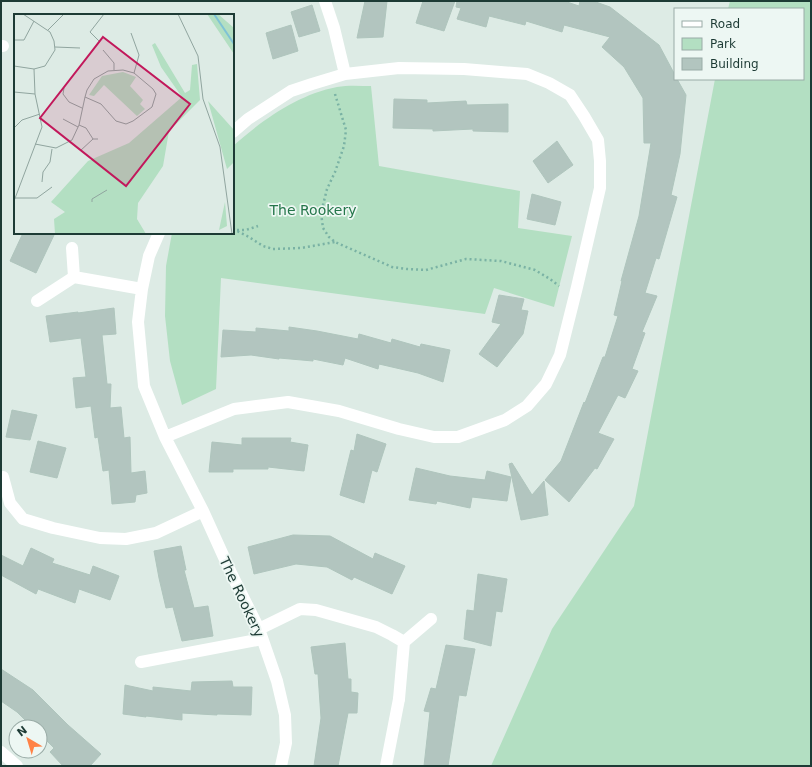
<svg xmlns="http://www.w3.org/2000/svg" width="812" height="767" font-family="'DejaVu Sans',sans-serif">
<rect width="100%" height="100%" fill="#ddebe5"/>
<path fill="#b3dfc2" d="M 730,1 L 811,1 L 811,766 L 491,766 L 552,629 L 634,506 L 715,79 L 803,79 L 803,9 L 728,9 Z
M 371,86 L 379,166 L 520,191 L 518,228 L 572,236 L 554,307 L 494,288 L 485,314 L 221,278 L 216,389 L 182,405 L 170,361 L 165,316 L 166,266 L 172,233 L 233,233 L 233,146 C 262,120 299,94 337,87 C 348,85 360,86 371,86 Z"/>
<path fill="#b2c5bf" stroke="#afc5bd" d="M 365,1 L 387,1 L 383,37 L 357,38 Z
M 423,1 L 455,1 L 444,31 L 416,23 Z
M 457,1 L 564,1 L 579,6 L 580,1 L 593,1 L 610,7 L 659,45 L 675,75 L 675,79 L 677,79 L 686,95 L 680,154 L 671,195 L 677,197 L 659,259 L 656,258 L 645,293 L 657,296 L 642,332 L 645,333 L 632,369 L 638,371 L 625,398 L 618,395 L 598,433 L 614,439 L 597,469 L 595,468 L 569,502 L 545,480 L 561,461 L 584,402 L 585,403 L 603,357 L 605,357 L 618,316 L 614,315 L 622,281 L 621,281 L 639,216 L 651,143 L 644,143 L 643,98 L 624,67 L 602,47 L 610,37 L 564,25 L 562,32 L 526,21 L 525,25 L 489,16 L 486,27 L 457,19 L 461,8 L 456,7 Z
M 312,5 L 320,31 L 299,37 L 291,12 Z
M 291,25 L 298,51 L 273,59 L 266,33 Z
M 394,99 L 427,100 L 427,103 L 466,101 L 467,105 L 508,104 L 508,132 L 473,131 L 473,129 L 433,131 L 433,129 L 393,128 Z
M 557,141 L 573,165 L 548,183 L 533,161 Z
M 532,194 L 561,202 L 555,225 L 527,219 Z
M 23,233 L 55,233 L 36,273 L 10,261 Z
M 499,295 L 524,299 L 521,310 L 528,311 L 523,334 L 497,367 L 479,354 L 501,324 L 492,322 Z
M 114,308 L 116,334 L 102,335 L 107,384 L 111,384 L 110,408 L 121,407 L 124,438 L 130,437 L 131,473 L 145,471 L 147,493 L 136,495 L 135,502 L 112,504 L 109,470 L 103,471 L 98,437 L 95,438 L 91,406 L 76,408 L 73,378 L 86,377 L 81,338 L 50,342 L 46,316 L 78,312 L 78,313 Z
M 289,327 L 317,331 L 358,339 L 359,334 L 391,343 L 392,339 L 420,347 L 421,344 L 450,350 L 443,382 L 418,373 L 379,364 L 378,369 L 345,358 L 343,365 L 313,359 L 313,361 L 279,358 L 279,359 L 251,355 L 221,357 L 223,330 L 256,332 L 256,328 L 289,331 Z
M 12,410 L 37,415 L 30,440 L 6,437 Z
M 357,434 L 386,444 L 377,472 L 372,470 L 364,503 L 340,495 L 351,450 L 354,451 Z
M 242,438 L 291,438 L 290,442 L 308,445 L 304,471 L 268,467 L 268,469 L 233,469 L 233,472 L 209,472 L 212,442 L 242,445 Z
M 38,441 L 66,448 L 57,478 L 30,472 Z
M 512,463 L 532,495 L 544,481 L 548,515 L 521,520 L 509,464 Z
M 416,468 L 450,476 L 485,480 L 487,471 L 511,477 L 507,501 L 472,497 L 470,508 L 437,501 L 436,504 L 409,500 Z
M 293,535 L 330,536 L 373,559 L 375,553 L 405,566 L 392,594 L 354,577 L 352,580 L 327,567 L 296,564 L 254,574 L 248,547 Z
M 181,546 L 186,570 L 184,570 L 194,608 L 208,606 L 213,636 L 182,641 L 173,607 L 166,608 L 159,578 L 154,551 Z
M 31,548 L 54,559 L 52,563 L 90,575 L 93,566 L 119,576 L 110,600 L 79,589 L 75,603 L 38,589 L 36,594 L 1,575 L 1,555 L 23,566 Z
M 478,574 L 507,579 L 502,612 L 496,611 L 491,646 L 464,639 L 467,610 L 474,611 Z
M 345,643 L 348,679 L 351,679 L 351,692 L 358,693 L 357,713 L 348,713 L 338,766 L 314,766 L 321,718 L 318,674 L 315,674 L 311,647 Z
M 446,645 L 475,649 L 466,696 L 459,695 L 448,766 L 424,766 L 430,712 L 424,711 L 431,688 L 436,689 Z
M 1,669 L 33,690 L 68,725 L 101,754 L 90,766 L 63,766 L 50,752 L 54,748 L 40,734 L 40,727 L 32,727 L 17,712 L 1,701 Z
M 232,681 L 233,687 L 252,687 L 251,715 L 217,714 L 217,715 L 182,713 L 182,720 L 146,716 L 146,717 L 123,714 L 125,685 L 153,691 L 153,687 L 191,691 L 192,682 Z"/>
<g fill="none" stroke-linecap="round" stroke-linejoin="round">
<path stroke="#7ab2a4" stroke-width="2.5" stroke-dasharray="2 3" stroke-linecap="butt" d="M 335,94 L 346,130 L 344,146 L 335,172 L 327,189 L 321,213 L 323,228 L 329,237 L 335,242 L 392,267 L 407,269 L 426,270 L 466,259 L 501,261 L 535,270 L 550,279 L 559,286
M 233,229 L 249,237 L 263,246 L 273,249 L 301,248 L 335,242
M 237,230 L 246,230 L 258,226"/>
<path stroke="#fff" stroke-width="12" d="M 141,662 L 262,639
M 386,766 L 399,699"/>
<path stroke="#fff" stroke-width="12" d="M 325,1 L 334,28 L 345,74
M 1,46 L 3,46
M 159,233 L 149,256 L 142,289 L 138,322 L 144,386 L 165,437 L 203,511 L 232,575 L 259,629 L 277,681 L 285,715 L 286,743 L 281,766
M 74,277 L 142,289
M 37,301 L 74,277 L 72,248
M 165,437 L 234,409 L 288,402 L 339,411 L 399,429 L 434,437 L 458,437 L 505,420 L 527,406 L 546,384 L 560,355 L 577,287 L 600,188 L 600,161 L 598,140 L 584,116 L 570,95 L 549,83 L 527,74 L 464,69 L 399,68 L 345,74 L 312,84 L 291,91 L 248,119 L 233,132
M 3,477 L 10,503 L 23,519 L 53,528 L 100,538 L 126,539 L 156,533 L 203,511
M 259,629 L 300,609 L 316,610 L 376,627 L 392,635 L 404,642
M 399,699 L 404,642 L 431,619
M 1,752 L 17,766"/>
</g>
<g text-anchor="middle" stroke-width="3.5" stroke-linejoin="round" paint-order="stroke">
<g font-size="14" fill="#24764a" stroke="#edf7f3">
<text x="313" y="215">The Rookery</text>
</g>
<g font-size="14" fill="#1d3b35" stroke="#edf7f3">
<text transform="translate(242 597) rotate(65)" y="5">The Rookery</text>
</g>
</g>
<g transform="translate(14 14)">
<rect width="220" height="220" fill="#ddebe5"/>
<path d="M 193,0 L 204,0 L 220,14 L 220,40 ZM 141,29 L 171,79 L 176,76 L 178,51 L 183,50 L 186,86 L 155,117 L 149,152 L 124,189 L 123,205 L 132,220 L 41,220 L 40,205 L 51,198 L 37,188 L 74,147 L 115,129 L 168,83 L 147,53 L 138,31 ZM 109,58 L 122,63 L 116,72 L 129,86 L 126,90 L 131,95 L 123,102 L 90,71 L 80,82 L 75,81 L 88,62 ZM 194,87 L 220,116 L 220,148 L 213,155 ZM 211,188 L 213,212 L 205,216 Z" fill="#b3dfc2"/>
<path fill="none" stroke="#7ec2d6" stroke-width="2" d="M 200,0 L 220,30"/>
<path fill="none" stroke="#90a59f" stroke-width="1" d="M 164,0 L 184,42 L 189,85 L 206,133 L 218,220M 34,16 L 50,0M 117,19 L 125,41 L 120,59M 0,26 L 10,26 L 20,7M 86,28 L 76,18 L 90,0M 41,33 L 66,34M 89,36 L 100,49 L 100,56M 0,52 L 20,55 L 31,52 L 41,36 L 40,27 L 36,18 L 9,0M 50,74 L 49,80 L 55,88 L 68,94M 0,78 L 21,80M 49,105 L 64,113M 65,111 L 72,114 L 79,125M 0,114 L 8,106 L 26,100M 21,130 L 42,134 L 58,126 L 65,111 L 71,83 L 73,76 L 80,65 L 94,57 L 109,56 L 120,59 L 139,75 L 142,80 L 138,93 L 119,107 L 112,110 L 102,107 L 87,90 L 71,83M 66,137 L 79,125 L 84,125M 28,168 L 29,158 L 36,148 L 38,135M 1,184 L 23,184 L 38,173M 0,187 L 28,113 L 21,80 L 20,55M 78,188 L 78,185 L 93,176"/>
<path fill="#c2185b" fill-opacity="0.15" stroke="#c2185b" stroke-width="2" d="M 89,23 L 176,90 L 112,172 L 26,104 Z"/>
<rect width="220" height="220" fill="none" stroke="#1d3b35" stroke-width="2"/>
</g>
<rect width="812" height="767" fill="none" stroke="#1d3b35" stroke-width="4"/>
<rect x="674" y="8" width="130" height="72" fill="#edf7f3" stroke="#9aaca7"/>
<rect x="682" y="21" width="20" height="6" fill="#ffffff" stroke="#9aaca7"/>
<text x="710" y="28" font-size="12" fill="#1d3b35">Road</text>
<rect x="682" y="38" width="20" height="12" fill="#b3dfc2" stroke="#9aaca7"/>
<text x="710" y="48" font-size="12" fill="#1d3b35">Park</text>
<rect x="682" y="58" width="20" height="12" fill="#b2c5bf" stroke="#9aaca7"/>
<text x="710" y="68" font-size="12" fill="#1d3b35">Building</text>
<g transform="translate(28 739) rotate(322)"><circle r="19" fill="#edf7f3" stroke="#9aaca7"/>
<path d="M0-3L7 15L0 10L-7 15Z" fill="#ff8246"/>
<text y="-6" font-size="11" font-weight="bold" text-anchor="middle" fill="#1d3b35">N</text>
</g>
</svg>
